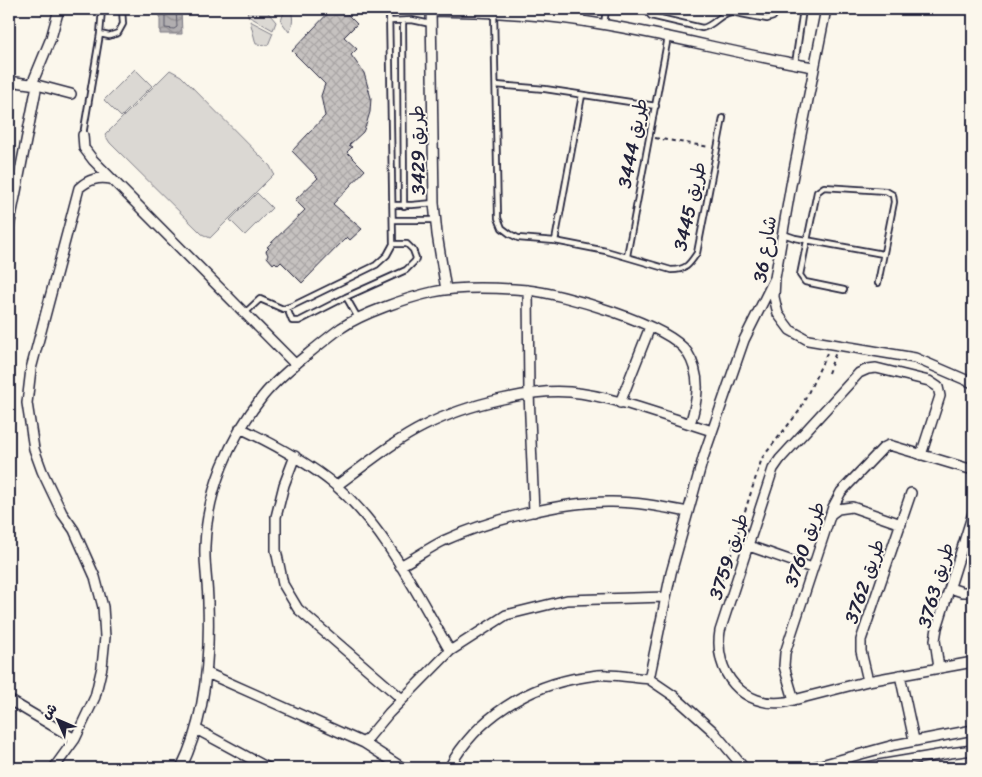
<svg xmlns="http://www.w3.org/2000/svg" width="982" height="777" font-family="Sriracha,'Playpen Sans Arabic',sans-serif">
<defs>
<pattern id="water-waves" width="16" height="10" patternUnits="userSpaceOnUse" patternTransform="scale(1.25)"><rect width="16" height="10" fill="#b1aeb0"/><path d="M0 5q4-4 8 0t8 0" fill="none" stroke="#908d90"/></pattern>
<pattern id="building-cross-hatch" width="8" height="8" patternUnits="userSpaceOnUse" patternTransform="scale(1.25)"><rect width="8" height="8" fill="#c6c2c0"/><path d="M0 0l8 8M0 8l8-8" fill="none" stroke="#aaa6a6"/></pattern>
</defs>
<rect width="100%" height="100%" fill="#fbf7ec"/>
<filter id="ink" filterUnits="userSpaceOnUse"><feTurbulence type="fractalNoise" baseFrequency=".02" numOctaves="2"/><feDisplacementMap in="SourceGraphic" scale="10" xChannelSelector="R" yChannelSelector="G"/><feConvolveMatrix kernelMatrix="1 2 1 2 8 2 1 2 1" color-interpolation-filters="sRGB"/></filter>
<g filter="url(#ink)">
<path fill="#dbd8d3" stroke="#7e7d87" d="M 247,9 L 265,9 L 276,22 L 273,30 L 248,16 Z
M 285,9 L 290,9 C 294,17 293,25 289,32 L 281,21 Z
M 250,21 L 273,33 L 268,45 L 256,44 Z
M 135,69 L 152,86 L 121,117 L 104,100 Z
M 170,70 L 181,76 L 270,166 L 274,174 L 210,238 L 202,234 L 110,143 L 105,135 Z
M 257,193 L 272,208 L 245,235 L 230,220 Z"/>
<path fill="url(#water-waves)" stroke="#787681" d="M 160,9 L 181,9 L 182,34 L 160,34 Z"/>
<g fill="none" stroke-linecap="round" stroke-linejoin="round">
<path stroke="#5b5a6a" stroke-width="1" d="M 165,9 L 165,28 L 174,29 L 177,27 L 176,9"/>
</g>
<path fill="url(#building-cross-hatch)" stroke="#22223b" d="M 332,9 L 342,9 L 357,24 L 344,37 L 357,49 L 351,55 L 364,73 L 371,98 L 370,112 L 366,125 L 363,132 L 349,145 L 352,147 L 347,152 L 365,170 L 333,204 L 362,229 L 350,240 L 347,237 L 302,283 L 281,262 L 278,265 L 275,262 L 273,264 L 267,257 L 268,255 L 266,251 L 269,248 L 267,247 L 305,210 L 295,200 L 318,178 L 292,151 L 325,116 L 321,96 L 325,84 L 292,51 Z"/>
<g fill="none" stroke-linecap="round" stroke-linejoin="round">
<g stroke="#22223b" stroke-width="8">
<path id="lane" d="M 102,9 L 100,34 L 109,36 L 118,33 L 123,24 L 122,9
M 645,9 L 651,16 L 702,28 C 714,26 719,14 731,12 L 767,19 L 773,17 L 778,9
M 494,12 L 498,218 L 502,228 L 510,234 L 518,238 L 555,241 L 606,251 L 671,270 C 686,270 689,265 697,253 L 723,118
M 581,20 L 583,9
M 391,21 L 412,20 L 431,24
M 403,21 L 404,206
M 604,25 L 606,9
M 795,64 L 803,9
M 496,85 L 545,89 L 656,106
M 83,135 L 100,34
M 394,205 L 412,205 L 434,203
M 393,220 L 435,220
M 783,234 L 795,238 L 883,254
M 555,241 L 582,95
M 627,256 L 668,37
M 844,290 L 805,282 L 800,275 L 817,192 L 824,187 L 886,191 L 893,195 L 894,202 L 878,283
M 346,297 L 358,318
M 287,308 L 292,321 L 299,321 L 346,297 L 406,270 L 415,261 L 416,258 L 413,250 L 407,244 L 393,244
M 245,313 L 260,299 L 283,309 L 292,306 L 376,265 L 387,255 L 393,244 L 389,9"/>
</g>
<g stroke="#22223b" stroke-width="12">
<path id="street" d="M 431,9 L 434,203 L 437,234 L 446,290
M 826,9 L 791,185 L 775,278 L 774,297 L 778,314 L 790,330 L 808,340 L 915,358 L 973,383
M 431,11 C 481,12 532,13 582,21 C 660,32 736,54 813,67
M 9,81 L 37,85 L 71,94
M 32,84 L 51,38 L 59,9
M 83,135 L 84,148 L 93,160 L 295,364
M 9,227 L 37,85
M 528,290 L 529,393 L 534,512
M 620,403 L 650,327
M 240,428 C 274,444 306,461 335,485 C 386,529 417,594 450,651
M 921,455 L 940,396 L 938,387 L 929,381 L 876,368 L 868,369 L 859,373 L 780,459 L 773,469 L 720,631 C 713,672 743,709 786,702 L 868,681 L 973,662
M 295,456 L 284,485 L 276,517 L 276,550 L 283,584 L 298,609 L 402,699
M 336,486 C 364,466 392,442 424,426 C 449,413 475,405 502,399 C 525,394 546,390 570,392 C 614,396 669,418 712,431
M 831,514 L 838,509 L 852,507 L 901,524
M 749,546 L 812,568
M 400,566 C 415,558 429,548 443,541 C 489,520 562,501 612,502 C 638,502 662,507 688,512
M 950,588 L 962,592 L 973,592
M 939,668 L 935,640 L 937,628 L 973,513
M 207,673 L 364,743 L 403,768
M 900,675 L 914,740
M 868,681 L 861,651 L 861,640 L 911,493
M 9,700 L 75,739
M 794,700 L 784,666 L 785,653 L 833,507 L 841,492 L 883,448 L 889,445 L 973,470
M 196,729 L 268,768
M 364,743 L 389,713 L 450,651 L 506,615 L 567,600 L 666,597
M 54,768 L 75,739 L 95,697 L 102,667 L 105,637 L 103,607 L 95,577 L 74,530 L 62,513 L 42,471 L 34,449 L 27,403 L 31,369 L 79,188 C 89,179 98,177 111,179
M 181,768 C 206,718 210,658 208,603 C 208,584 204,565 205,546 C 207,491 229,439 263,396 C 276,380 293,366 308,354 C 319,345 330,336 341,328 C 363,313 407,298 433,292 C 459,286 500,288 527,290 C 561,293 668,324 687,352 C 702,376 698,399 690,424
M 449,768 C 476,718 528,685 584,677 C 592,676 600,674 607,675 C 621,675 635,678 649,679
M 744,768 L 713,731 L 674,696 L 649,679 L 671,573 L 704,455 L 744,340 L 775,278
M 810,768 L 894,745 L 973,730
M 861,768 L 950,753 L 973,750"/>
</g>
<path stroke="#22223b" stroke-width="2" stroke-dasharray="4 4" stroke-linecap="butt" d="M 655,138 L 710,147
M 828,373 L 836,352
M 718,595 L 762,458 L 800,410 L 828,351"/>
<use href="#lane" stroke="#fbf7ec" stroke-width="4.5"/>
<use href="#street" stroke="#fbf7ec" stroke-width="9"/>
</g>
</g>
<g text-anchor="middle" stroke-width="4" stroke-linejoin="round" paint-order="stroke">
<g font-size="19" fill="#22223b" stroke="#fbf7ec">
<text transform="translate(632 143) rotate(-79)" y="7">طريق 3444</text>
<text transform="translate(417 150) rotate(-91)" y="7">طريق 3429</text>
<text transform="translate(689 206) rotate(-77)" y="7">طريق 3445</text>
<text transform="translate(764 249) rotate(-81)" y="7">شارع 36</text>
<text transform="translate(804 544) rotate(-71)" y="7">طريق 3760</text>
<text transform="translate(728 556) rotate(-72)" y="7">طريق 3759</text>
<text transform="translate(864 581) rotate(-71)" y="7">طريق 3762</text>
<text transform="translate(935 585) rotate(-74)" y="7">طريق 3763</text>
</g>
</g>
<rect width="982" height="777" fill="none" stroke="#fbf7ec" stroke-width="30"/>
<rect x="15" y="15" width="952" height="747" fill="none" stroke="#22223b" stroke-width="2" filter="url(#ink)"/>
<g transform="translate(58 720) rotate(315)" stroke="#fbf7ec" stroke-width="4" paint-order="stroke">
<path d="M0-4L9 19L0 12L-9 19Z" fill="#22223b"/>
<text y="-8" font-size="14" font-weight="bold" text-anchor="middle" fill="#22223b">ش</text>
</g>
</svg>
